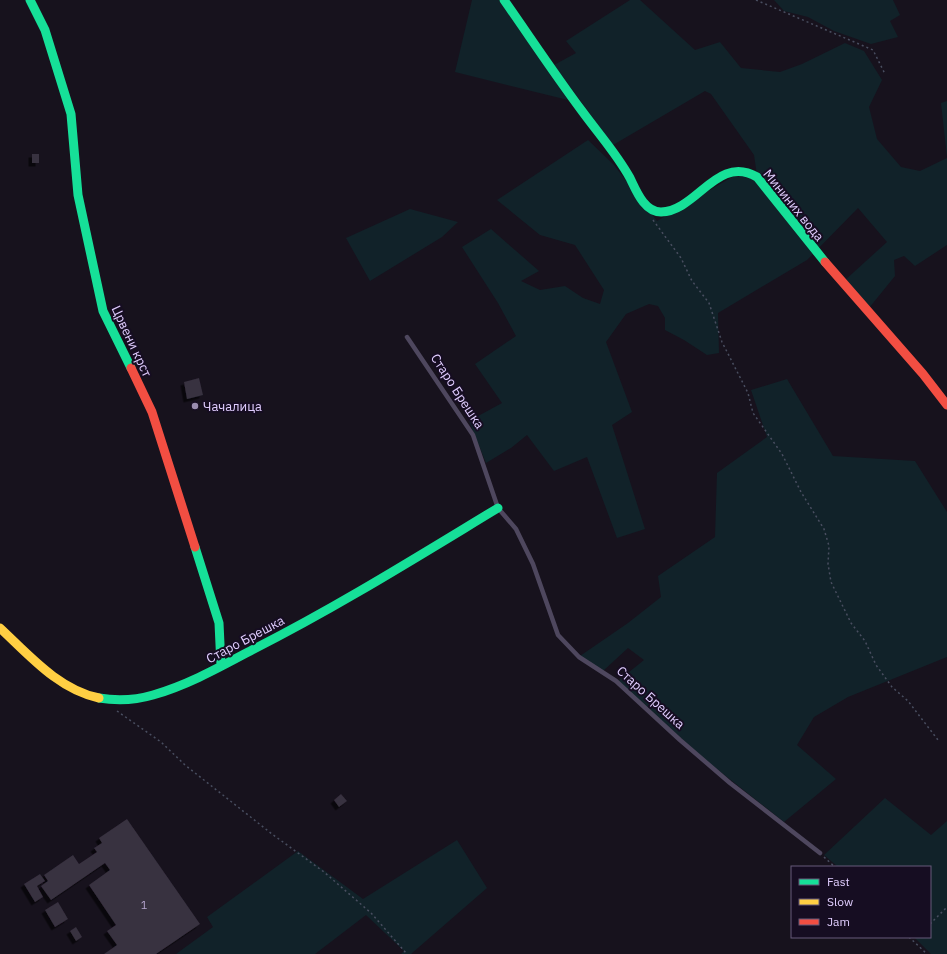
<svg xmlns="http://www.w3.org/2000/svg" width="947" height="954" font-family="'IBM Plex Sans',sans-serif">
<defs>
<filter id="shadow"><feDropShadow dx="-3.5" dy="3.5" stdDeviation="0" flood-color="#0009"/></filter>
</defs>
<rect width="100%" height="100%" fill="#17121d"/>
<path fill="#112229" d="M 472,0 L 499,0 L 568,100 L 455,72 Z
M 630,0 L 640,0 L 695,50 L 720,42 L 741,68 L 780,72 L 802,64 L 845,43 L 864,51 L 882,80 L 869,107 L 877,139 L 901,167 L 920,171 L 947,158 L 947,245 L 915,266 L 904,256 L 894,260 L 895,276 L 869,308 L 844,281 L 887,242 L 858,208 L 807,260 L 718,313 L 719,353 L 707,355 L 684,340 L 665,330 L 665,318 L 658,306 L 649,304 L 626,314 L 606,342 L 632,412 L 612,425 L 645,529 L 617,538 L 587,457 L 554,471 L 527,435 L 511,448 L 486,463 L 469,421 L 502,403 L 475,364 L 516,336 L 498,303 L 462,247 L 491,229 L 539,271 L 521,281 L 540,290 L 565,286 L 583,298 L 600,304 L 604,290 L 575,245 L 540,235 L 497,200 L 588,140 L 614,165 L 657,221 L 732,177 L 757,175 L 754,155 L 711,94 L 705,91 L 613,145 L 554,65 L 576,53 L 566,41 Z
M 774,0 L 893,0 L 900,15 L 890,21 L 898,37 L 871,44 L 834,31 L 808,17 L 784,11 Z
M 947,101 L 947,157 L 941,103 Z
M 410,209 L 458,222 L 442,237 L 370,281 L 346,238 Z
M 787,379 L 833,456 L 915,461 L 947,512 L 947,657 L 848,697 L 814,717 L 797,745 L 836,779 L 784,822 L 703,758 L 618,681 L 644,660 L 628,648 L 603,671 L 580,656 L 628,623 L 661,597 L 658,576 L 715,537 L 717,473 L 767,437 L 751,390 Z
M 885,798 L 931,835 L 947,821 L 947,954 L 931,954 L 914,937 L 930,937 L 930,867 L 838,867 L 824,855 Z
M 457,840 L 487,888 L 411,954 L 401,954 L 404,951 L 366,915 L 315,954 L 176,954 L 213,927 L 207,917 L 298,851 L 363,899 Z"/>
<path fill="#37303f" filter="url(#shadow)" d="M 32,154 L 39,154 L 39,163 L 32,163 Z
M 199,378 L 203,395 L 187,399 L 184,382 Z
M 341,794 L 347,801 L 339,807 L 334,800 Z
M 127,819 L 200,924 L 156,954 L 104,954 L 117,945 L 107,931 L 116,925 L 89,885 L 110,870 L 105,863 L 51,900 L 41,886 L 48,881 L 44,875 L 73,855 L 79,864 L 97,852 L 94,848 L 102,843 L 99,838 Z
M 40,874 L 45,881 L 37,886 L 43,897 L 35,902 L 24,884 Z
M 58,902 L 68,919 L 55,927 L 45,910 Z
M 76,927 L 82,937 L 76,941 L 70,931 Z"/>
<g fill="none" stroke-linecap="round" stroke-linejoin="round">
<path stroke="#494e60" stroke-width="1.5" stroke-dasharray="2 3" stroke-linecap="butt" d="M 756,0 L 873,50 L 885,74
M 653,220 L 681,258 L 692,281 L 709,303 L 722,342 L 748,393 L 753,413 L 782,454 L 801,492 L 824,529 L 829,546 L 828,564 L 831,582 L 851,623 L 865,641 L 876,665 L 892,687 L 908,701 L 938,740
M 117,711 L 161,742 L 185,765 L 272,834 L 324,872 L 371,913 L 407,954
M 824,857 L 835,867
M 930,924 L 947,907
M 909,937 L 927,954"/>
<path stroke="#4e475e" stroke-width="4.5" d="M 407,337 L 473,435 L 498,508 L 516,529 L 533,564 L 558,635 L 579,657 L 616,681 L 680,740 L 730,783 L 820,853"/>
<path stroke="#16e098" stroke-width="9" d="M 30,0 L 45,30 L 71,114 L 78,195 L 103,311 L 131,368
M 504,0 C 530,37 555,75 582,111 C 598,133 617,154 630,178 C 636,190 644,212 661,212 C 697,211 717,154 757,177 L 825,262
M 195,547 L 219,623 L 221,666
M 99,698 C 117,701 136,700 153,695 C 188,685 220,667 252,650 C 337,607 417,557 498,508"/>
<path stroke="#ffcf43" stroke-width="9" d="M 0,628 C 29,655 59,690 99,698"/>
<path stroke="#f24e42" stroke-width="9" d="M 825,262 L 923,374 L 947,405
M 131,368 L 152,412 L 195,547"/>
</g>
<circle fill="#9a8cb0" stroke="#160d22" stroke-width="1.5" cx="195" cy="406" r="4"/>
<g text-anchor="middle" stroke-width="4" stroke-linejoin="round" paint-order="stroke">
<g font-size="11" fill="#b6a6cf">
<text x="144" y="909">1</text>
</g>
<g font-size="13" fill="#e1ceff" stroke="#160d22">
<text transform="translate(794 205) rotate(51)" y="5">Мининих вода</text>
<text transform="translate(132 341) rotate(65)" y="5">Црвени крст</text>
<text transform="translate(458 391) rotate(57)" y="5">Старо Брешка</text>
<text transform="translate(245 639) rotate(-28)" y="5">Старо Брешка</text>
<text transform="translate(651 697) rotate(42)" y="5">Старо Брешка</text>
</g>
<g font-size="13" fill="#e1ceff" stroke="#160d22" text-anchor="start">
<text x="203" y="411">Чачалица</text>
</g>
</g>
<rect x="791" y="866" width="140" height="72" fill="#160d22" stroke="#675a7a"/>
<rect x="799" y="879" width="20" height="6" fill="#16e098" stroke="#675a7a"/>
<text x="827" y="886" font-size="12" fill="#e1ceff">Fast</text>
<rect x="799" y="899" width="20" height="6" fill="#ffcf43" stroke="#675a7a"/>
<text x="827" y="906" font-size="12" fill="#e1ceff">Slow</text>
<rect x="799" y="919" width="20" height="6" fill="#f24e42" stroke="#675a7a"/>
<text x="827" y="926" font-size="12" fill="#e1ceff">Jam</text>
</svg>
